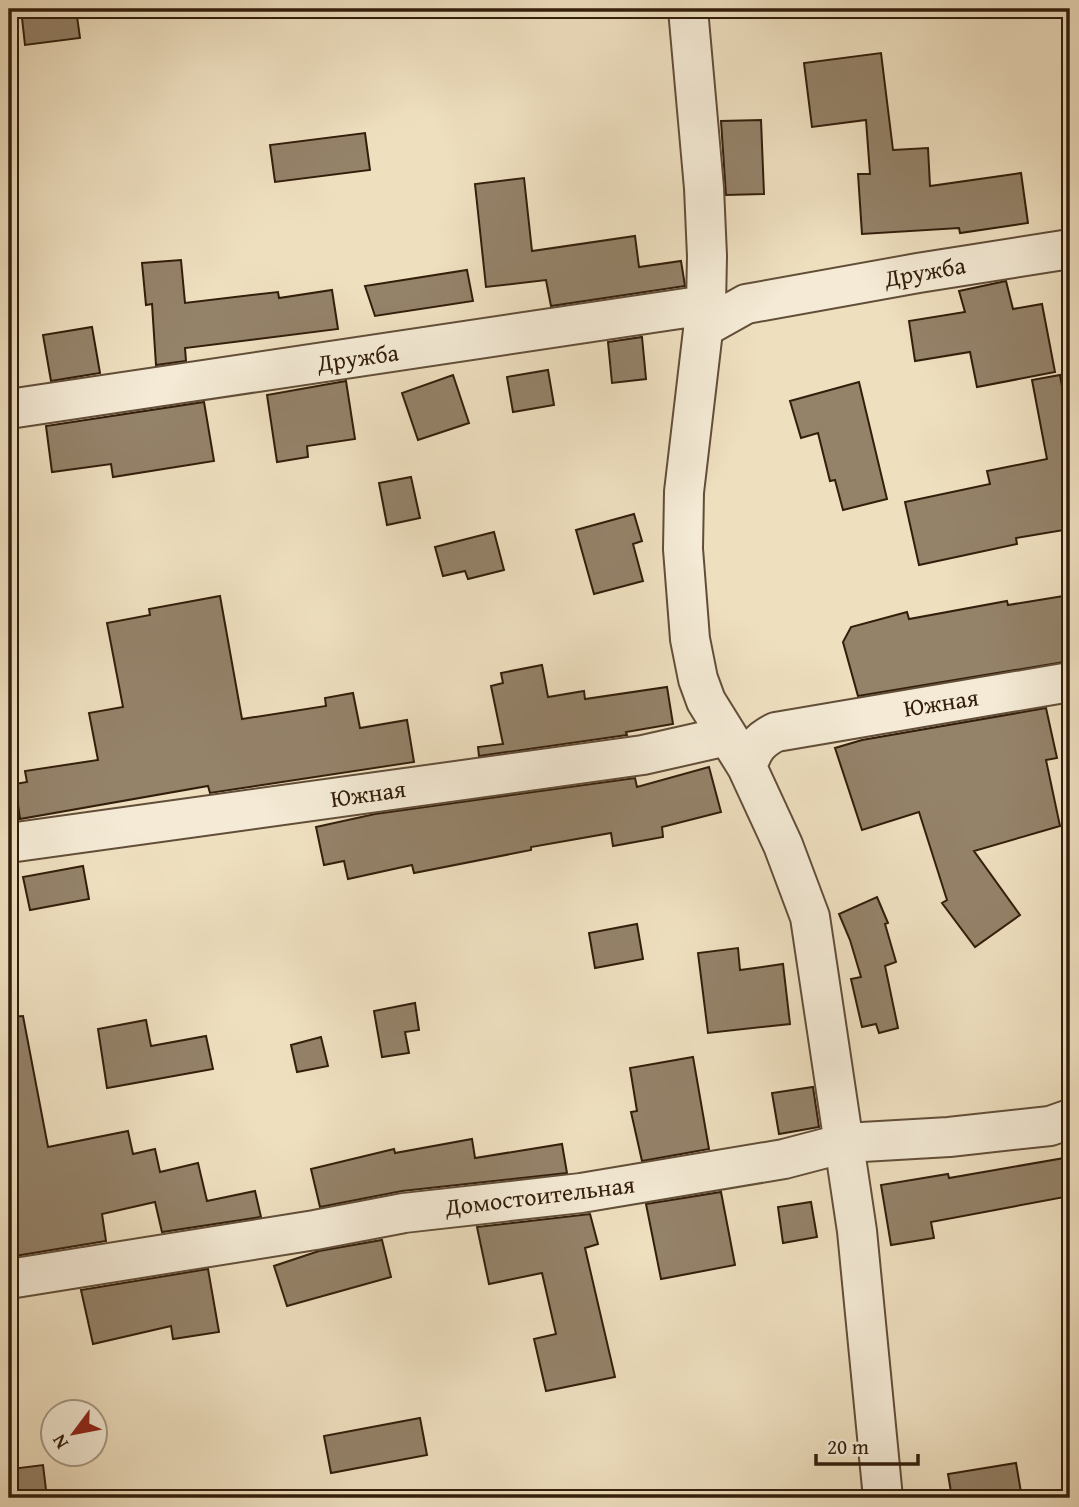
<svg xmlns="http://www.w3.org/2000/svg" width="1079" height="1507" font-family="'Gentium Book Plus',serif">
<rect width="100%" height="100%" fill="#eedfbf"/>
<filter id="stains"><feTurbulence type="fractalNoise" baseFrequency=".00286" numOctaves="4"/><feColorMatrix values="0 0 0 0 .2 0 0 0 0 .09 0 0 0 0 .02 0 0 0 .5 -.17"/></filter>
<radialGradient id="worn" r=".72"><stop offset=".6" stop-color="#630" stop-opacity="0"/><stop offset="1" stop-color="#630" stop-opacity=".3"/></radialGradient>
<path fill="#948269" stroke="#331e0b" stroke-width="2" d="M 21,9 L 76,9 L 80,38 L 25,45 Z
M 881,53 L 893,150 L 928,148 L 930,186 L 1021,173 L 1028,223 L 960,233 L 959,228 L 862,234 L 858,174 L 870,174 L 866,120 L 812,127 L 804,63 Z
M 761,120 L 764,194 L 726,195 L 721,121 Z
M 365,133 L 370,170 L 275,182 L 270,145 Z
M 524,178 L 532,251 L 635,236 L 639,267 L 681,261 L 685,286 L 551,306 L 546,280 L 486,287 L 475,184 Z
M 181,260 L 185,303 L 278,292 L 279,298 L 332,290 L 338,329 L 185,348 L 186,361 L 156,365 L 152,304 L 146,305 L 142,263 Z
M 467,270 L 473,301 L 375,316 L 365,286 Z
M 1006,281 L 1013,309 L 1042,304 L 1055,372 L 977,387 L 970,352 L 915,361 L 909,321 L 965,312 L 959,291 Z
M 92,327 L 100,373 L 51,381 L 43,335 Z
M 642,337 L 646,379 L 612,383 L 608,342 Z
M 548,370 L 554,405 L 513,412 L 507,377 Z
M 453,375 L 469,423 L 418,440 L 402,393 Z
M 1060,375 L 1070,432 L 1070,529 L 1016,538 L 1017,544 L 919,565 L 905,502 L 990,484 L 987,471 L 1047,459 L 1032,380 Z
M 346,381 L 355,439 L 307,446 L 308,457 L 277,462 L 267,395 Z
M 859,382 L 887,499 L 843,510 L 835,480 L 830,481 L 818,433 L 801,438 L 790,401 Z
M 204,402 L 214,461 L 113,477 L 111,464 L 52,472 L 46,426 Z
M 411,477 L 420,518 L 387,525 L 379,483 Z
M 634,514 L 642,541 L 633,544 L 643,581 L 594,594 L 576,530 Z
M 494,532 L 504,570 L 468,579 L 465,571 L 443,576 L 435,547 Z
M 1070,595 L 1070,661 L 858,696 L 843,642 L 851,627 L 907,612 L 909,619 L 1007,601 L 1008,605 Z
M 220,596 L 242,719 L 326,706 L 325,698 L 353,693 L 360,728 L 407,720 L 414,762 L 210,793 L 208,786 L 20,819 L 15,784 L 27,782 L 25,771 L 98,760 L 89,713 L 123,707 L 107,623 L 150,615 L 149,609 Z
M 542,665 L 548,697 L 584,691 L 585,699 L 667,687 L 673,724 L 626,732 L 627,735 L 479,756 L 478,747 L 503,744 L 491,686 L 503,683 L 501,673 Z
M 1046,708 L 1057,758 L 1046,760 L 1060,826 L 974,851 L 1020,915 L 975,947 L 942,903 L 947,900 L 919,812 L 862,830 L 835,748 L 862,740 Z
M 709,767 L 721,812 L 662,827 L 663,837 L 613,846 L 611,833 L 531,847 L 531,850 L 414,873 L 412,865 L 348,879 L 344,861 L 324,865 L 316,827 L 375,814 L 635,778 L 637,787 Z
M 83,866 L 89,899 L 30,910 L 23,877 Z
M 877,897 L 888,923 L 885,924 L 896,962 L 885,966 L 898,1028 L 879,1033 L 876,1024 L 862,1027 L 851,979 L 861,977 L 850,940 L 839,914 Z
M 637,924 L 643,959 L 595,968 L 589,933 Z
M 738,948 L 740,970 L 783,964 L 790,1024 L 708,1033 L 698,953 Z
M 415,1003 L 419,1030 L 405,1032 L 409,1053 L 382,1057 L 374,1011 Z
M 23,1016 L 48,1147 L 128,1131 L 133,1154 L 155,1149 L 160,1172 L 198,1163 L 207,1201 L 255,1191 L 261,1217 L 162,1232 L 155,1202 L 102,1214 L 106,1241 L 9,1257 L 9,1017 Z
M 146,1020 L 151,1046 L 206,1036 L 213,1069 L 107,1088 L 98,1029 Z
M 321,1037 L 328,1066 L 297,1072 L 291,1045 Z
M 693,1057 L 709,1149 L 642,1161 L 631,1112 L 637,1111 L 630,1068 Z
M 813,1087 L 819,1127 L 779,1134 L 772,1093 Z
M 472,1139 L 475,1158 L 562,1144 L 567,1173 L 402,1191 L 320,1207 L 311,1169 L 394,1149 L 395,1153 Z
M 1070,1157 L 1070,1196 L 931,1222 L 934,1238 L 891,1245 L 881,1185 L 948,1174 L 949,1178 Z
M 721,1192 L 735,1265 L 661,1279 L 646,1204 Z
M 811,1202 L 817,1237 L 783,1243 L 778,1207 Z
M 590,1214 L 598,1244 L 585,1248 L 615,1377 L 546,1391 L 534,1339 L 556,1334 L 542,1273 L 489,1284 L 477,1227 Z
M 382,1240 L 391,1277 L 287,1306 L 274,1266 L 319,1251 Z
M 208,1269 L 219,1332 L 173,1339 L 171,1326 L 93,1344 L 81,1290 Z
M 420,1418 L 427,1455 L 331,1473 L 324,1436 Z
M 1016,1463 L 1022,1498 L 952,1498 L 948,1474 Z
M 43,1465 L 47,1498 L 15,1498 L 11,1469 Z"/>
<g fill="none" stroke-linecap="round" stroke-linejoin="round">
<g stroke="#624e38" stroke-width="42">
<path id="minor" d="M 688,9 L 704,188 L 707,256 L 706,305 L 684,492 L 683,549 L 690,639 L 698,679 L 706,701 L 747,767 L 783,845 L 810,917 L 857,1231 L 883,1498
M 703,328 L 746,304 L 918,273 L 1070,249
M 9,409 L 706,305
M 747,767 C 753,749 759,740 776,732 L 1070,682
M 9,843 L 643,755 L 727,736
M 9,1279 L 315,1230 L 404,1213 L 581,1193 L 784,1159 L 845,1143 L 949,1137 L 1050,1126 L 1070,1119"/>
</g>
<use href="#minor" stroke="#f4ead5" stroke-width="38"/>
</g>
<g text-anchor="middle" stroke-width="7" stroke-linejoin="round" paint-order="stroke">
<g font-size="24" fill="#331e0b" stroke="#f4ead5">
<text transform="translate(925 272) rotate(-10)" y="8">Дружба</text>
<text transform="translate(358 358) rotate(-8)" y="8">Дружба</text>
<text transform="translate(941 703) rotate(-9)" y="8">Южная</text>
<text transform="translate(368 794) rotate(-8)" y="8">Южная</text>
<text transform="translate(540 1196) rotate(-7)" y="8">Домостоительная</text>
</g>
</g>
<rect width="1079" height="1507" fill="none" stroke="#eedfbf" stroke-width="35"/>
<rect x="10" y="10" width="1058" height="1486" fill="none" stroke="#331e0b" stroke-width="3.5"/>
<rect x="18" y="18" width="1044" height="1472" fill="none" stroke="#331e0b" stroke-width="2"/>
<g transform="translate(74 1433) rotate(238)"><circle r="33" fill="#f4ead5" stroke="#a79884" stroke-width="2"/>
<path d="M0-5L12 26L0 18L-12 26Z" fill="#8f2418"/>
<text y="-10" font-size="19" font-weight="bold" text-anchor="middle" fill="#331e0b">N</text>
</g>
<path d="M816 1454v10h102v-10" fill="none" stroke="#331e0b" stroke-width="3.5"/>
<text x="827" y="1454" font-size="21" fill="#331e0b" stroke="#f4ead5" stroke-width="5" paint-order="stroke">20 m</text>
<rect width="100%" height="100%" filter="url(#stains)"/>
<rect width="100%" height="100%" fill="url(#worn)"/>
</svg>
